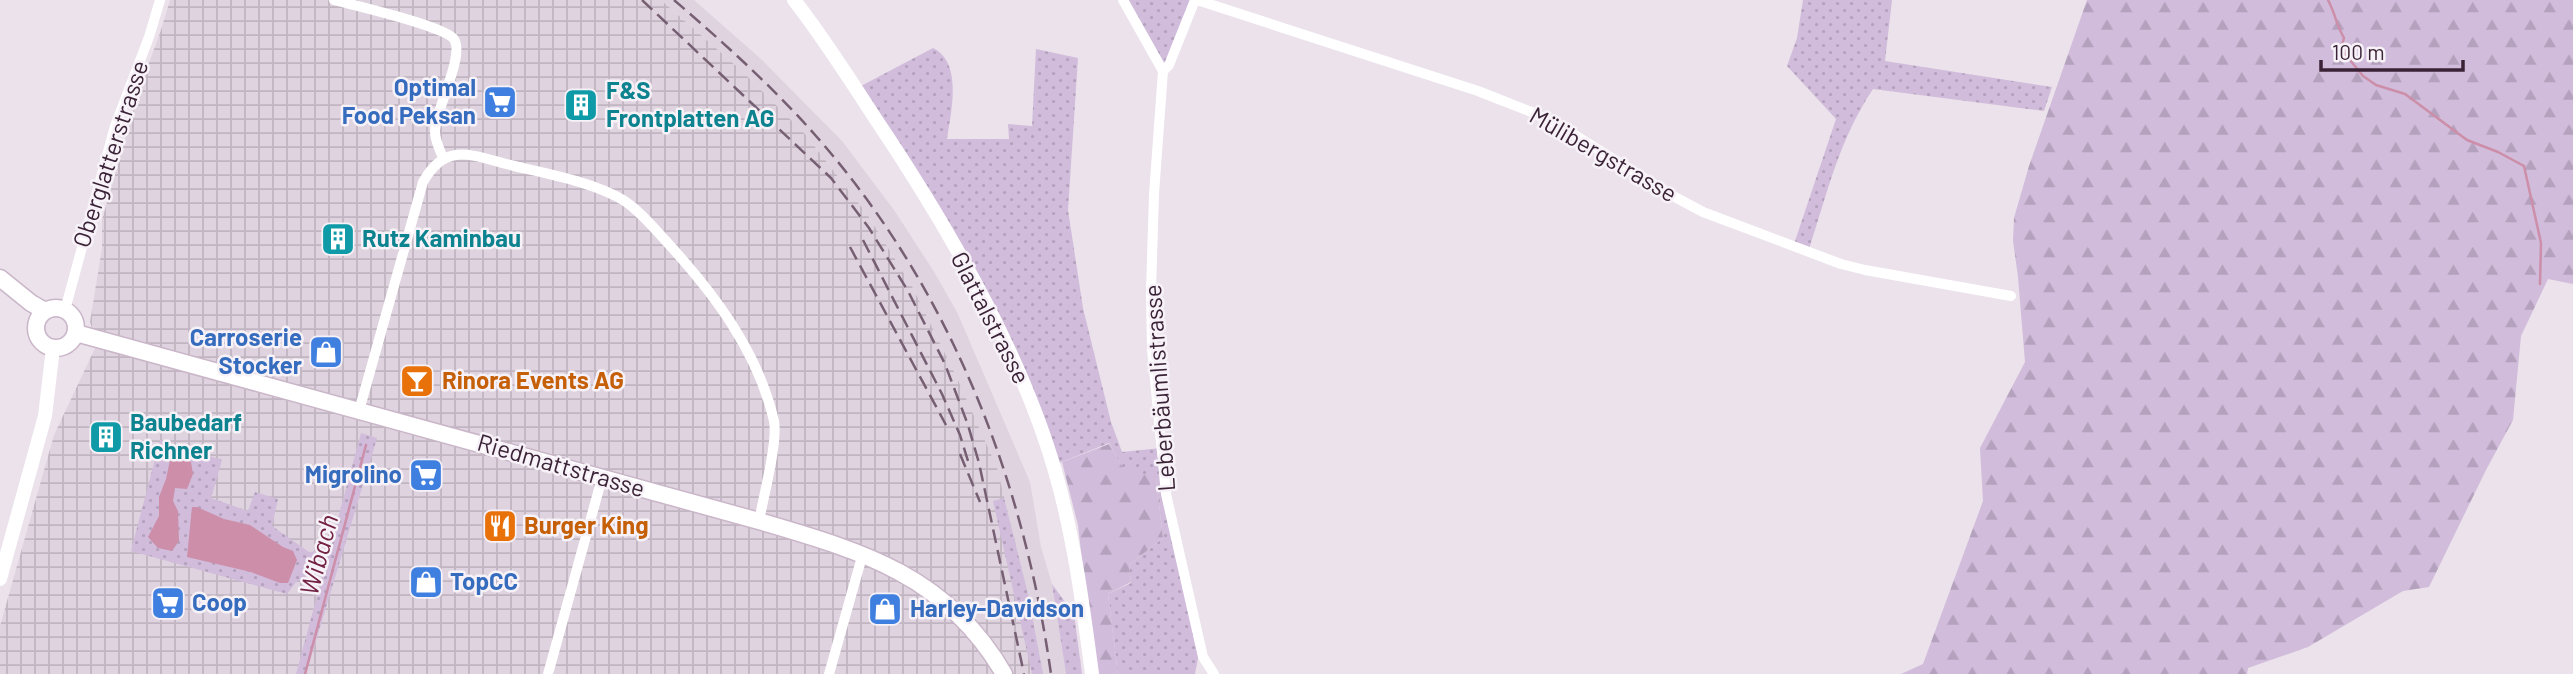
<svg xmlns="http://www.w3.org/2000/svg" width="2573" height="674" font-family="Barlow,sans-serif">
<defs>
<pattern id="industrial-grid" width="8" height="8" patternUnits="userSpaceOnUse" patternTransform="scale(1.75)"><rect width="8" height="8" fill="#dfd3df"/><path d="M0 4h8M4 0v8" fill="none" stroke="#c0b5c0"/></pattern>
<pattern id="grass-dots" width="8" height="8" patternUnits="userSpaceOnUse" patternTransform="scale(1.75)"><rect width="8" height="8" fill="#d1bcdb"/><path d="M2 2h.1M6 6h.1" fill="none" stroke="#b4a1bd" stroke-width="1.8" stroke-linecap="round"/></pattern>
<pattern id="forest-firs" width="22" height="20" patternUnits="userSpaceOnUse" patternTransform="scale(1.75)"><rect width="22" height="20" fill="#d1bcdb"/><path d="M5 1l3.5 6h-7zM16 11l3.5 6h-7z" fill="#b4a1bd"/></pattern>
</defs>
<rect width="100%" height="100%" fill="#ebe2eb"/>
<path fill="#dfd3df" d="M 661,0 L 694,0 L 761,59 L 842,141 L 894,210 L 933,270 L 957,312 L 1030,482 L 1041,547 L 1052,584 L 1066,674 L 1043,674 L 1028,594 L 957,378 L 913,288 L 867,214 L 805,134 L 743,72 Z"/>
<path fill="url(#industrial-grid)" d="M 170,0 L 661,0 L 743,72 L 805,134 L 867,214 L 913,288 L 957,378 L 997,468 L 1028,594 L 1043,674 L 0,674 L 0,626 L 54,435 L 97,344 L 90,322 L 102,248 L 102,220 L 140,87 L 160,33 Z"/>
<path fill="url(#grass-dots)" d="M 1125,0 L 1193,0 L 1163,68 Z
M 1803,0 L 1892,0 L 1885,61 L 2052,87 L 2044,111 L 1873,89 C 1839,140 1828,191 1809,249 L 1794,244 L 1836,119 L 1787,66 L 1797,38 Z
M 933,48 C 963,63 951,111 947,139 L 1009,139 L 1008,124 L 1032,126 L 1036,49 L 1078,58 L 1068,210 L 1083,308 L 1111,422 L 1122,452 L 1161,448 L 1199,653 L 1195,674 L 1118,674 L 1108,594 L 1131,583 L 1129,565 L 1163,538 L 1156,479 L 1123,469 L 1109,443 L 1059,463 L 1036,398 L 861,86 Z
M 361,433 L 377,438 L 306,674 L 296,674 Z
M 160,440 L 222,460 L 211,498 L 248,511 L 255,492 L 278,499 L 272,526 L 309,552 L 317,551 L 309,573 L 303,579 L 296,582 L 287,594 L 131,551 Z
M 1004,498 L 1028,594 L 1043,674 L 1032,674 L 993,501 Z
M 1052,584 L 1074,614 L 1082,674 L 1066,674 Z"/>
<path fill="url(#forest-firs)" d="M 2087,0 L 2573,0 L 2573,284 L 2548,279 L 2521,336 L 2513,420 L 2486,470 L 2429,587 L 2403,591 L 2308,647 L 2248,668 L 2247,674 L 1901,674 L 1923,664 L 1983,501 L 1980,448 L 2025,362 L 2018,277 L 2013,241 L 2014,218 L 2029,166 Z
M 1109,444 L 1123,468 L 1156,478 L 1163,538 L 1129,565 L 1131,582 L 1108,594 L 1118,674 L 1095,674 L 1078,525 L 1062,462 Z"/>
<path fill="#cc8ea8" d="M 180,456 L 191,462 L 193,474 L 187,489 L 175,488 L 173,501 L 178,511 L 179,541 L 172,551 L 158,548 L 148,537 L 159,516 L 159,497 L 166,479 L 170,460 Z
M 192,507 L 197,507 L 224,519 L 250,525 L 283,547 L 293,551 L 297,560 L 288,583 L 280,583 L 251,572 L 187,557 Z"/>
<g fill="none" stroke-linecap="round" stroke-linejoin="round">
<path stroke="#cc8ea8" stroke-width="2.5" d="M 2328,0 C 2335,13 2336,24 2344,38 L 2341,49 L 2363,76 L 2376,85 L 2405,94 L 2467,140 L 2498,152 L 2524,166 L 2541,243 L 2540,284
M 305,674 L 366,445"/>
<g stroke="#cab6c9" stroke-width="19">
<path id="secondary" d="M 0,278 L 31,303 L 45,311
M36 328a20 20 0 1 1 40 0a20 20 0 1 1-40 0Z
M 76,333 L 759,521 C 861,551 947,575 1004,674"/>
</g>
<path stroke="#fff" stroke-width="10" d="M 334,0 C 357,6 440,25 453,38 C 467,53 434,112 435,132 C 435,141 440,150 443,158
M 1123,0 L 1163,71 L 1154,194 L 1151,291 L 1152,349 L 1166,494 L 1203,657 L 1214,674
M 1197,0 L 1478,91 L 1534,113 L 1565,129 L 1673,196 L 1703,212 L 1841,264 L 1865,270 L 2011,296
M 1163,71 L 1169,65 L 1195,0
M 65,310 L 115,126 L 149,37 L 160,0
M 359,411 L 423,182 C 445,143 469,154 506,164 C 542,173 591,181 623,200 C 639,210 652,226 665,240 C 713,292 758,351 774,421 C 778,442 763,499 759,521
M 548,674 L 602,478
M 829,674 L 863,553"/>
<path stroke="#fff" stroke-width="14" d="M 794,0 C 823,37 849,78 875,118 C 945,222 1020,350 1055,471 C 1074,537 1083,606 1092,674
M 0,579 L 45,416 L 53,348"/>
<use href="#secondary" stroke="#fff" stroke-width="16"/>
<path stroke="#765e73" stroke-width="2.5" stroke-dasharray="14 7" stroke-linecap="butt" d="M 642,0 L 831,178 L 869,228 L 908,291 L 945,364 L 968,425 L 979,463 L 1024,674
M 674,0 C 724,43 773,87 816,136 C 949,287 1023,476 1051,674
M 863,240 L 942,394 L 960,435 L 968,461
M 850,247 L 946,425
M 960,454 L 980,502"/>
</g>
<defs>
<g id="supermarket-square" transform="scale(1.75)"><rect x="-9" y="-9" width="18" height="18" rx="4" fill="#3f7fe0" stroke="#f7f2f8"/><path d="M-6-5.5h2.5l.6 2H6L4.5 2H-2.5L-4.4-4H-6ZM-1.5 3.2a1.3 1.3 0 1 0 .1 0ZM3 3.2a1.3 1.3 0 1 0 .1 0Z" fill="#fff"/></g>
<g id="building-square" transform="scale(1.75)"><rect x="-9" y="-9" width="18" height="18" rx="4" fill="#0f9aa8" stroke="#f7f2f8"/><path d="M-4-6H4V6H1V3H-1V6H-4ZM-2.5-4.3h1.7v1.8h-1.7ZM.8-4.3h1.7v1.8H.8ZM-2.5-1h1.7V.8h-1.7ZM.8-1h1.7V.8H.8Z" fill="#fff"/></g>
<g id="shop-square" transform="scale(1.75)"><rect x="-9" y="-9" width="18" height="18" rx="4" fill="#3f7fe0" stroke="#f7f2f8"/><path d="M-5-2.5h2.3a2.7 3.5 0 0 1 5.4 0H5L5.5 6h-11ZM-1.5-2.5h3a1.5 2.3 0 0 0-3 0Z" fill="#fff"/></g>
<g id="bar-square" transform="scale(1.75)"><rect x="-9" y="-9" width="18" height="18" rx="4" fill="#e8710a" stroke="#f7f2f8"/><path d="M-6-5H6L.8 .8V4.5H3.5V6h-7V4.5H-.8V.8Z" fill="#fff"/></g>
<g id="restaurant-square" transform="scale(1.75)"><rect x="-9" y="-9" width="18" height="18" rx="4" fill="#e8710a" stroke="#f7f2f8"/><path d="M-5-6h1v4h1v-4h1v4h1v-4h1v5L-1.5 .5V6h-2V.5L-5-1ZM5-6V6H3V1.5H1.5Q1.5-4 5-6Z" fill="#fff"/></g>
</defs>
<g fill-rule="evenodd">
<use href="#supermarket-square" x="500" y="102"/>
<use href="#building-square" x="581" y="105"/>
<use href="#building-square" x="338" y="239"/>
<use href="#shop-square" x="326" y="352"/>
<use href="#bar-square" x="417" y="381"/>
<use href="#building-square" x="106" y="437"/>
<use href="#supermarket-square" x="426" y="475"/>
<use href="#restaurant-square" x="500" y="526"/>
<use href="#shop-square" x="426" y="582"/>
<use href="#supermarket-square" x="168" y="603"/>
<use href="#shop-square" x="885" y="609"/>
</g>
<g text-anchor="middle" stroke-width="5" stroke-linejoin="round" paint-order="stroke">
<g font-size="24" font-weight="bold" fill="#366cbe" stroke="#f7f2f8" text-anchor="end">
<text x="476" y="96">Optimal<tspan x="476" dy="28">Food Peksan</tspan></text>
<text x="302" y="346">Carroserie<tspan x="302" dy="28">Stocker</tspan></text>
<text x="402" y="483">Migrolino</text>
<text x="450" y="590" text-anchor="start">TopCC</text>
<text x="192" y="611" text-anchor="start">Coop</text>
<text x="910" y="617" text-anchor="start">Harley-Davidson</text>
</g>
<g font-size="24" font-weight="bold" fill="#0d838f" stroke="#f7f2f8" text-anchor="start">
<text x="606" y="99">F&amp;S<tspan x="606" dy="28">Frontplatten AG</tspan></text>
<text x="362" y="247">Rutz Kaminbau</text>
<text x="130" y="431">Baubedarf<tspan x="130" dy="28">Richner</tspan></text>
</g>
<g font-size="24" fill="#3b2337" stroke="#f7f2f8">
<text transform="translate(111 154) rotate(-72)" y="8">Oberglatterstrasse</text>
<text transform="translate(1603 155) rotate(30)" y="8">Mülibergstrasse</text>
<text transform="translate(990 318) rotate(63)" y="8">Glattalstrasse</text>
<text transform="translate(1160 388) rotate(-94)" y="8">Leberbäumlistrasse</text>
<text transform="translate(561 466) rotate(16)" y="8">Riedmattstrasse</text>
</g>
<g font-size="24" font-weight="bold" fill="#c56008" stroke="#f7f2f8" text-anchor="start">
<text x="442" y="389">Rinora Events AG</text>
<text x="524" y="534">Burger King</text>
</g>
<g font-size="26" font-style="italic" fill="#732243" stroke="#f7f2f8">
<text transform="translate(319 555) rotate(-75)" y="9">Wibach</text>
</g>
</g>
<path d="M2321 60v10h142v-10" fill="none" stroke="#3b2337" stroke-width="3.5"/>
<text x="2332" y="60" font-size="21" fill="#3b2337" stroke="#f7f2f8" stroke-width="5" paint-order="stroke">100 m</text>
</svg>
